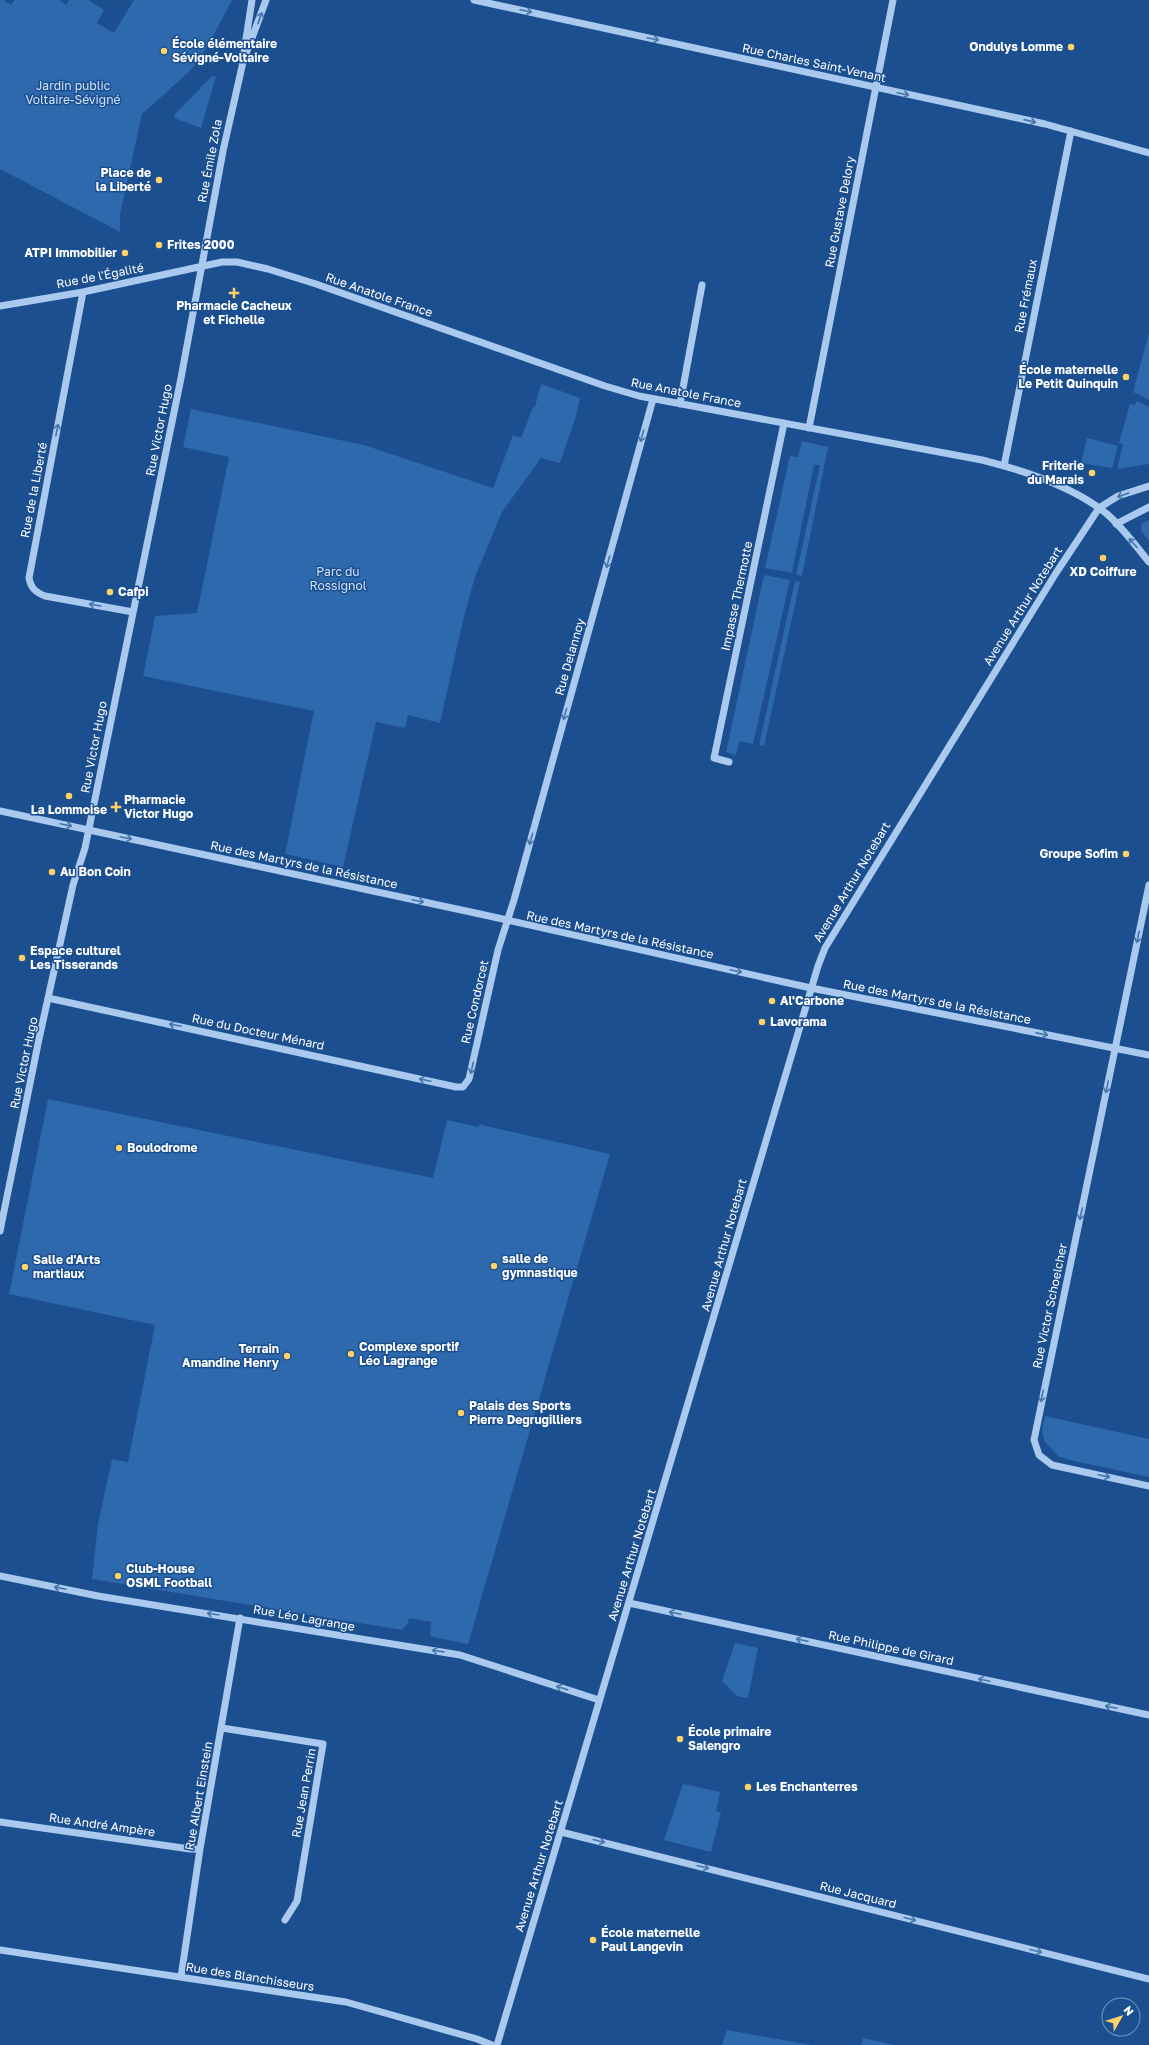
<svg xmlns="http://www.w3.org/2000/svg" width="1149" height="2045" font-family="'Golos Text',sans-serif">
<rect width="100%" height="100%" fill="#1b4f8f"/>
<path fill="#2e69ad" d="M 0,0 L 4,0 L 11,5 L 15,0 L 59,0 L 66,5 L 69,0 L 88,0 L 104,10 L 97,23 L 114,33 L 134,0 L 232,0 L 208,46 L 190,71 L 142,114 L 120,214 L 120,232 L 0,169 Z
M 212,76 L 216,76 L 201,128 L 174,118 L 175,114 Z
M 1149,333 L 1149,400 L 1133,392 Z
M 541,384 L 580,398 L 576,416 L 560,463 L 541,458 L 502,512 L 475,577 L 463,620 L 440,723 L 408,715 L 405,728 L 376,722 L 343,867 L 285,854 L 314,711 L 143,676 L 155,616 L 197,613 L 229,457 L 183,447 L 191,409 L 364,445 L 493,488 L 513,435 L 521,438 L 533,407 L 535,407 Z
M 1137,401 L 1149,407 L 1149,464 L 1117,469 L 1123,444 L 1119,443 L 1130,404 L 1135,405 Z
M 1087,438 L 1118,446 L 1112,468 L 1081,463 Z
M 802,441 L 828,447 L 802,576 L 796,575 L 820,465 L 814,465 L 792,573 L 765,568 L 790,456 L 798,457 Z
M 1149,520 L 1149,540 L 1141,531 L 1141,524 Z
M 764,575 L 790,580 L 753,744 L 739,741 L 736,755 L 726,752 Z
M 795,581 L 800,582 L 764,746 L 759,745 Z
M 48,1099 L 433,1178 L 447,1120 L 478,1127 L 479,1124 L 490,1127 L 610,1154 L 468,1644 L 433,1637 L 430,1635 L 431,1622 L 409,1618 L 408,1623 L 402,1630 L 92,1579 L 98,1524 L 112,1459 L 128,1462 L 155,1325 L 9,1294 Z
M 1045,1416 L 1149,1439 L 1149,1477 L 1074,1461 L 1058,1456 L 1045,1442 L 1043,1436 L 1042,1430 Z
M 735,1643 L 758,1648 L 748,1698 L 737,1696 L 722,1681 Z
M 683,1784 L 720,1792 L 716,1811 L 721,1812 L 711,1852 L 664,1840 Z
M 727,2030 L 811,2045 L 722,2045 Z
M 863,2038 L 894,2045 L 861,2045 Z"/>
<g fill="none" stroke-linecap="round" stroke-linejoin="round">
<path stroke="#a9c9ee" stroke-width="7" d="M 474,0 L 1045,124 L 1149,153
M 244,52 L 252,0
M 83,292 L 29,578 C 31,588 35,592 45,596 L 133,612
M 0,306 L 83,292 L 222,262 L 237,262 L 268,269 L 316,284 L 605,386 L 639,396 L 982,460 C 1022,470 1074,487 1107,514 C 1123,528 1136,546 1149,562
M 680,404 L 702,285
M 809,428 L 893,0
M 1004,466 L 1071,131
M 1116,524 L 1149,507
M 729,762 L 714,758 L 784,423
M 0,811 L 480,914 L 811,988 L 1149,1055
M 1149,885 L 1034,1440 L 1039,1455 L 1052,1465 L 1149,1486
M 48,998 L 456,1087 L 463,1087 L 469,1079 L 498,950 L 514,900 L 653,399
M 0,1231 L 39,1039 L 73,885 L 85,848 L 181,378 L 223,151 L 243,62 L 266,0
M 0,1576 L 98,1596 L 460,1655 L 599,1700
M 629,1603 L 1149,1715
M 222,1728 L 323,1744 L 297,1901 L 285,1920
M 0,1822 L 190,1849 L 200,1849
M 561,1832 L 1149,1979
M 0,1950 L 346,2002 L 477,2039 L 492,2045
M 181,1977 L 200,1849 L 240,1618
M 497,2045 C 604,1686 714,1327 818,966 L 825,948 L 1056,573 L 1099,508 L 1118,496 L 1149,486"/>
</g>
<defs><path id="oneway-shaft" d="M-6 0H5M1.5-3L5.5 0L1.5 3" fill="none" stroke-width="1.6" stroke-linecap="round" stroke-linejoin="round"/></defs>
<g stroke="#4674ac">
<use href="#oneway-shaft" transform="translate(526 11) rotate(12)"/>
<use href="#oneway-shaft" transform="translate(260 18) rotate(-70)"/>
<use href="#oneway-shaft" transform="translate(653 39) rotate(12)"/>
<use href="#oneway-shaft" transform="translate(903 94) rotate(12)"/>
<use href="#oneway-shaft" transform="translate(1030 121) rotate(13)"/>
<use href="#oneway-shaft" transform="translate(57 430) rotate(-79)"/>
<use href="#oneway-shaft" transform="translate(642 436) rotate(106)"/>
<use href="#oneway-shaft" transform="translate(1123 495) rotate(160)"/>
<use href="#oneway-shaft" transform="translate(1133 543) rotate(-131)"/>
<use href="#oneway-shaft" transform="translate(608 562) rotate(106)"/>
<use href="#oneway-shaft" transform="translate(95 605) rotate(-170)"/>
<use href="#oneway-shaft" transform="translate(565 714) rotate(106)"/>
<use href="#oneway-shaft" transform="translate(66 825) rotate(12)"/>
<use href="#oneway-shaft" transform="translate(126 838) rotate(12)"/>
<use href="#oneway-shaft" transform="translate(531 839) rotate(106)"/>
<use href="#oneway-shaft" transform="translate(418 901) rotate(12)"/>
<use href="#oneway-shaft" transform="translate(1138 937) rotate(102)"/>
<use href="#oneway-shaft" transform="translate(736 971) rotate(12)"/>
<use href="#oneway-shaft" transform="translate(175 1025) rotate(-168)"/>
<use href="#oneway-shaft" transform="translate(1042 1034) rotate(11)"/>
<use href="#oneway-shaft" transform="translate(472 1068) rotate(103)"/>
<use href="#oneway-shaft" transform="translate(425 1080) rotate(-168)"/>
<use href="#oneway-shaft" transform="translate(1107 1087) rotate(102)"/>
<use href="#oneway-shaft" transform="translate(1081 1214) rotate(102)"/>
<use href="#oneway-shaft" transform="translate(1042 1396) rotate(102)"/>
<use href="#oneway-shaft" transform="translate(1104 1476) rotate(12)"/>
<use href="#oneway-shaft" transform="translate(60 1588) rotate(-168)"/>
<use href="#oneway-shaft" transform="translate(675 1613) rotate(-168)"/>
<use href="#oneway-shaft" transform="translate(213 1614) rotate(-171)"/>
<use href="#oneway-shaft" transform="translate(802 1640) rotate(-168)"/>
<use href="#oneway-shaft" transform="translate(438 1651) rotate(-172)"/>
<use href="#oneway-shaft" transform="translate(984 1680) rotate(-168)"/>
<use href="#oneway-shaft" transform="translate(562 1688) rotate(-162)"/>
<use href="#oneway-shaft" transform="translate(1111 1707) rotate(-168)"/>
<use href="#oneway-shaft" transform="translate(599 1841) rotate(14)"/>
<use href="#oneway-shaft" transform="translate(703 1867) rotate(14)"/>
<use href="#oneway-shaft" transform="translate(910 1919) rotate(14)"/>
<use href="#oneway-shaft" transform="translate(1036 1951) rotate(14)"/>
</g>
<g fill="#ffd166" stroke="#1b4f8f" stroke-width="1.5">
<circle cx="1071" cy="47" r="4"/>
<circle cx="164" cy="51" r="4"/>
<circle cx="159" cy="180" r="4"/>
<circle cx="159" cy="245" r="4"/>
<circle cx="125" cy="253" r="4"/>
<path d="M232 287h4v4h4v4h-4v4h-4v-4h-4v-4h4z"/>
<circle cx="1126" cy="377" r="4"/>
<circle cx="1092" cy="473" r="4"/>
<circle cx="1103" cy="558" r="4"/>
<circle cx="110" cy="592" r="4"/>
<circle cx="69" cy="796" r="4"/>
<path d="M114 801h4v4h4v4h-4v4h-4v-4h-4v-4h4z"/>
<circle cx="1126" cy="854" r="4"/>
<circle cx="52" cy="872" r="4"/>
<circle cx="22" cy="958" r="4"/>
<circle cx="772" cy="1001" r="4"/>
<circle cx="762" cy="1022" r="4"/>
<circle cx="119" cy="1148" r="4"/>
<circle cx="494" cy="1266" r="4"/>
<circle cx="25" cy="1267" r="4"/>
<circle cx="351" cy="1354" r="4"/>
<circle cx="287" cy="1356" r="4"/>
<circle cx="461" cy="1413" r="4"/>
<circle cx="118" cy="1576" r="4"/>
<circle cx="680" cy="1739" r="4"/>
<circle cx="748" cy="1787" r="4"/>
<circle cx="593" cy="1940" r="4"/>
</g>
<g text-anchor="middle" stroke-width="3" stroke-linejoin="round" paint-order="stroke">
<g font-size="12" font-weight="bold" fill="#fff" stroke="#1b4f8f" text-anchor="start">
<text x="172" y="48">École élémentaire<tspan x="172" dy="14">Sévigné-Voltaire</tspan></text>
<text x="1063" y="51" text-anchor="end">Ondulys Lomme</text>
<text x="151" y="177" text-anchor="end">Place de<tspan x="151" dy="14">la Liberté</tspan></text>
<text x="167" y="249">Frites 2000</text>
<text x="117" y="257" text-anchor="end">ATPI Immobilier</text>
<text x="234" y="310" text-anchor="middle">Pharmacie Cacheux<tspan x="234" dy="14">et Fichelle</tspan></text>
<text x="1118" y="374" text-anchor="end">École maternelle<tspan x="1118" dy="14">Le Petit Quinquin</tspan></text>
<text x="1084" y="470" text-anchor="end">Friterie<tspan x="1084" dy="14">du Marais</tspan></text>
<text x="1103" y="576" text-anchor="middle">XD Coiffure</text>
<text x="118" y="596">Cafpi</text>
<text x="124" y="804">Pharmacie<tspan x="124" dy="14">Victor Hugo</tspan></text>
<text x="69" y="814" text-anchor="middle">La Lommoise</text>
<text x="1118" y="858" text-anchor="end">Groupe Sofim</text>
<text x="60" y="876">Au Bon Coin</text>
<text x="30" y="955">Espace culturel<tspan x="30" dy="14">Les Tisserands</tspan></text>
<text x="780" y="1005">Al'Carbone</text>
<text x="770" y="1026">Lavorama</text>
<text x="127" y="1152">Boulodrome</text>
<text x="502" y="1263">salle de<tspan x="502" dy="14">gymnastique</tspan></text>
<text x="33" y="1264">Salle d'Arts<tspan x="33" dy="14">martiaux</tspan></text>
<text x="359" y="1351">Complexe sportif<tspan x="359" dy="14">Léo Lagrange</tspan></text>
<text x="279" y="1353" text-anchor="end">Terrain<tspan x="279" dy="14">Amandine Henry</tspan></text>
<text x="469" y="1410">Palais des Sports<tspan x="469" dy="14">Pierre Degrugilliers</tspan></text>
<text x="126" y="1573">Club-House<tspan x="126" dy="14">OSML Football</tspan></text>
<text x="688" y="1736">École primaire<tspan x="688" dy="14">Salengro</tspan></text>
<text x="756" y="1791">Les Enchanterres</text>
<text x="601" y="1937">École maternelle<tspan x="601" dy="14">Paul Langevin</tspan></text>
</g>
<g font-size="12" fill="#fff" stroke="#1b4f8f">
<text transform="translate(814 63) rotate(12)" y="4">Rue Charles Saint-Venant</text>
<text transform="translate(210 161) rotate(-79)" y="4">Rue Émile Zola</text>
<text transform="translate(840 212) rotate(-79)" y="4">Rue Gustave Delory</text>
<text transform="translate(100 276) rotate(-11)" y="4">Rue de l'Égalité</text>
<text transform="translate(379 295) rotate(19)" y="4">Rue Anatole France</text>
<text transform="translate(1026 296) rotate(-79)" y="4">Rue Frémaux</text>
<text transform="translate(686 393) rotate(11)" y="4">Rue Anatole France</text>
<text transform="translate(159 430) rotate(-79)" y="4">Rue Victor Hugo</text>
<text transform="translate(34 490) rotate(-79)" y="4">Rue de la Liberté</text>
<text transform="translate(737 596) rotate(-78)" y="4">Impasse Thermotte</text>
<text transform="translate(1023 606) rotate(-58)" y="4">Avenue Arthur Notebart</text>
<text transform="translate(570 657) rotate(-74)" y="4">Rue Delannoy</text>
<text transform="translate(94 747) rotate(-79)" y="4">Rue Victor Hugo</text>
<text transform="translate(304 865) rotate(12)" y="4">Rue des Martyrs de la Résistance</text>
<text transform="translate(852 882) rotate(-59)" y="4">Avenue Arthur Notebart</text>
<text transform="translate(620 935) rotate(12)" y="4">Rue des Martyrs de la Résistance</text>
<text transform="translate(475 1002) rotate(-77)" y="4">Rue Condorcet</text>
<text transform="translate(937 1002) rotate(11)" y="4">Rue des Martyrs de la Résistance</text>
<text transform="translate(258 1032) rotate(12)" y="4">Rue du Docteur Ménard</text>
<text transform="translate(24 1063) rotate(-78)" y="4">Rue Victor Hugo</text>
<text transform="translate(724 1245) rotate(-74)" y="4">Avenue Arthur Notebart</text>
<text transform="translate(1050 1306) rotate(-78)" y="4">Rue Victor Schoelcher</text>
<text transform="translate(632 1555) rotate(-73)" y="4">Avenue Arthur Notebart</text>
<text transform="translate(304 1618) rotate(10)" y="4">Rue Léo Lagrange</text>
<text transform="translate(891 1648) rotate(12)" y="4">Rue Philippe de Girard</text>
<text transform="translate(304 1793) rotate(-80)" y="4">Rue Jean Perrin</text>
<text transform="translate(199 1796) rotate(-80)" y="4">Rue Albert Einstein</text>
<text transform="translate(102 1825) rotate(8)" y="4">Rue André Ampère</text>
<text transform="translate(539 1866) rotate(-73)" y="4">Avenue Arthur Notebart</text>
<text transform="translate(858 1895) rotate(14)" y="4">Rue Jacquard</text>
<text transform="translate(250 1977) rotate(9)" y="4">Rue des Blanchisseurs</text>
</g>
<g font-size="12" fill="#cfe3fa" stroke="#1b4f8f">
<text x="73" y="90">Jardin public<tspan x="73" dy="14">Voltaire-Sévigné</tspan></text>
<text x="338" y="576">Parc du<tspan x="338" dy="14">Rossignol</tspan></text>
</g>
</g>
<g transform="translate(1121 2017) rotate(51)"><circle r="19" fill="#1b4f8f" stroke="#7695bc"/>
<path d="M0-3L7 15L0 10L-7 15Z" fill="#ffd166"/>
<text y="-6" font-size="11" font-weight="bold" text-anchor="middle" fill="#ffffff">N</text>
</g>
</svg>
